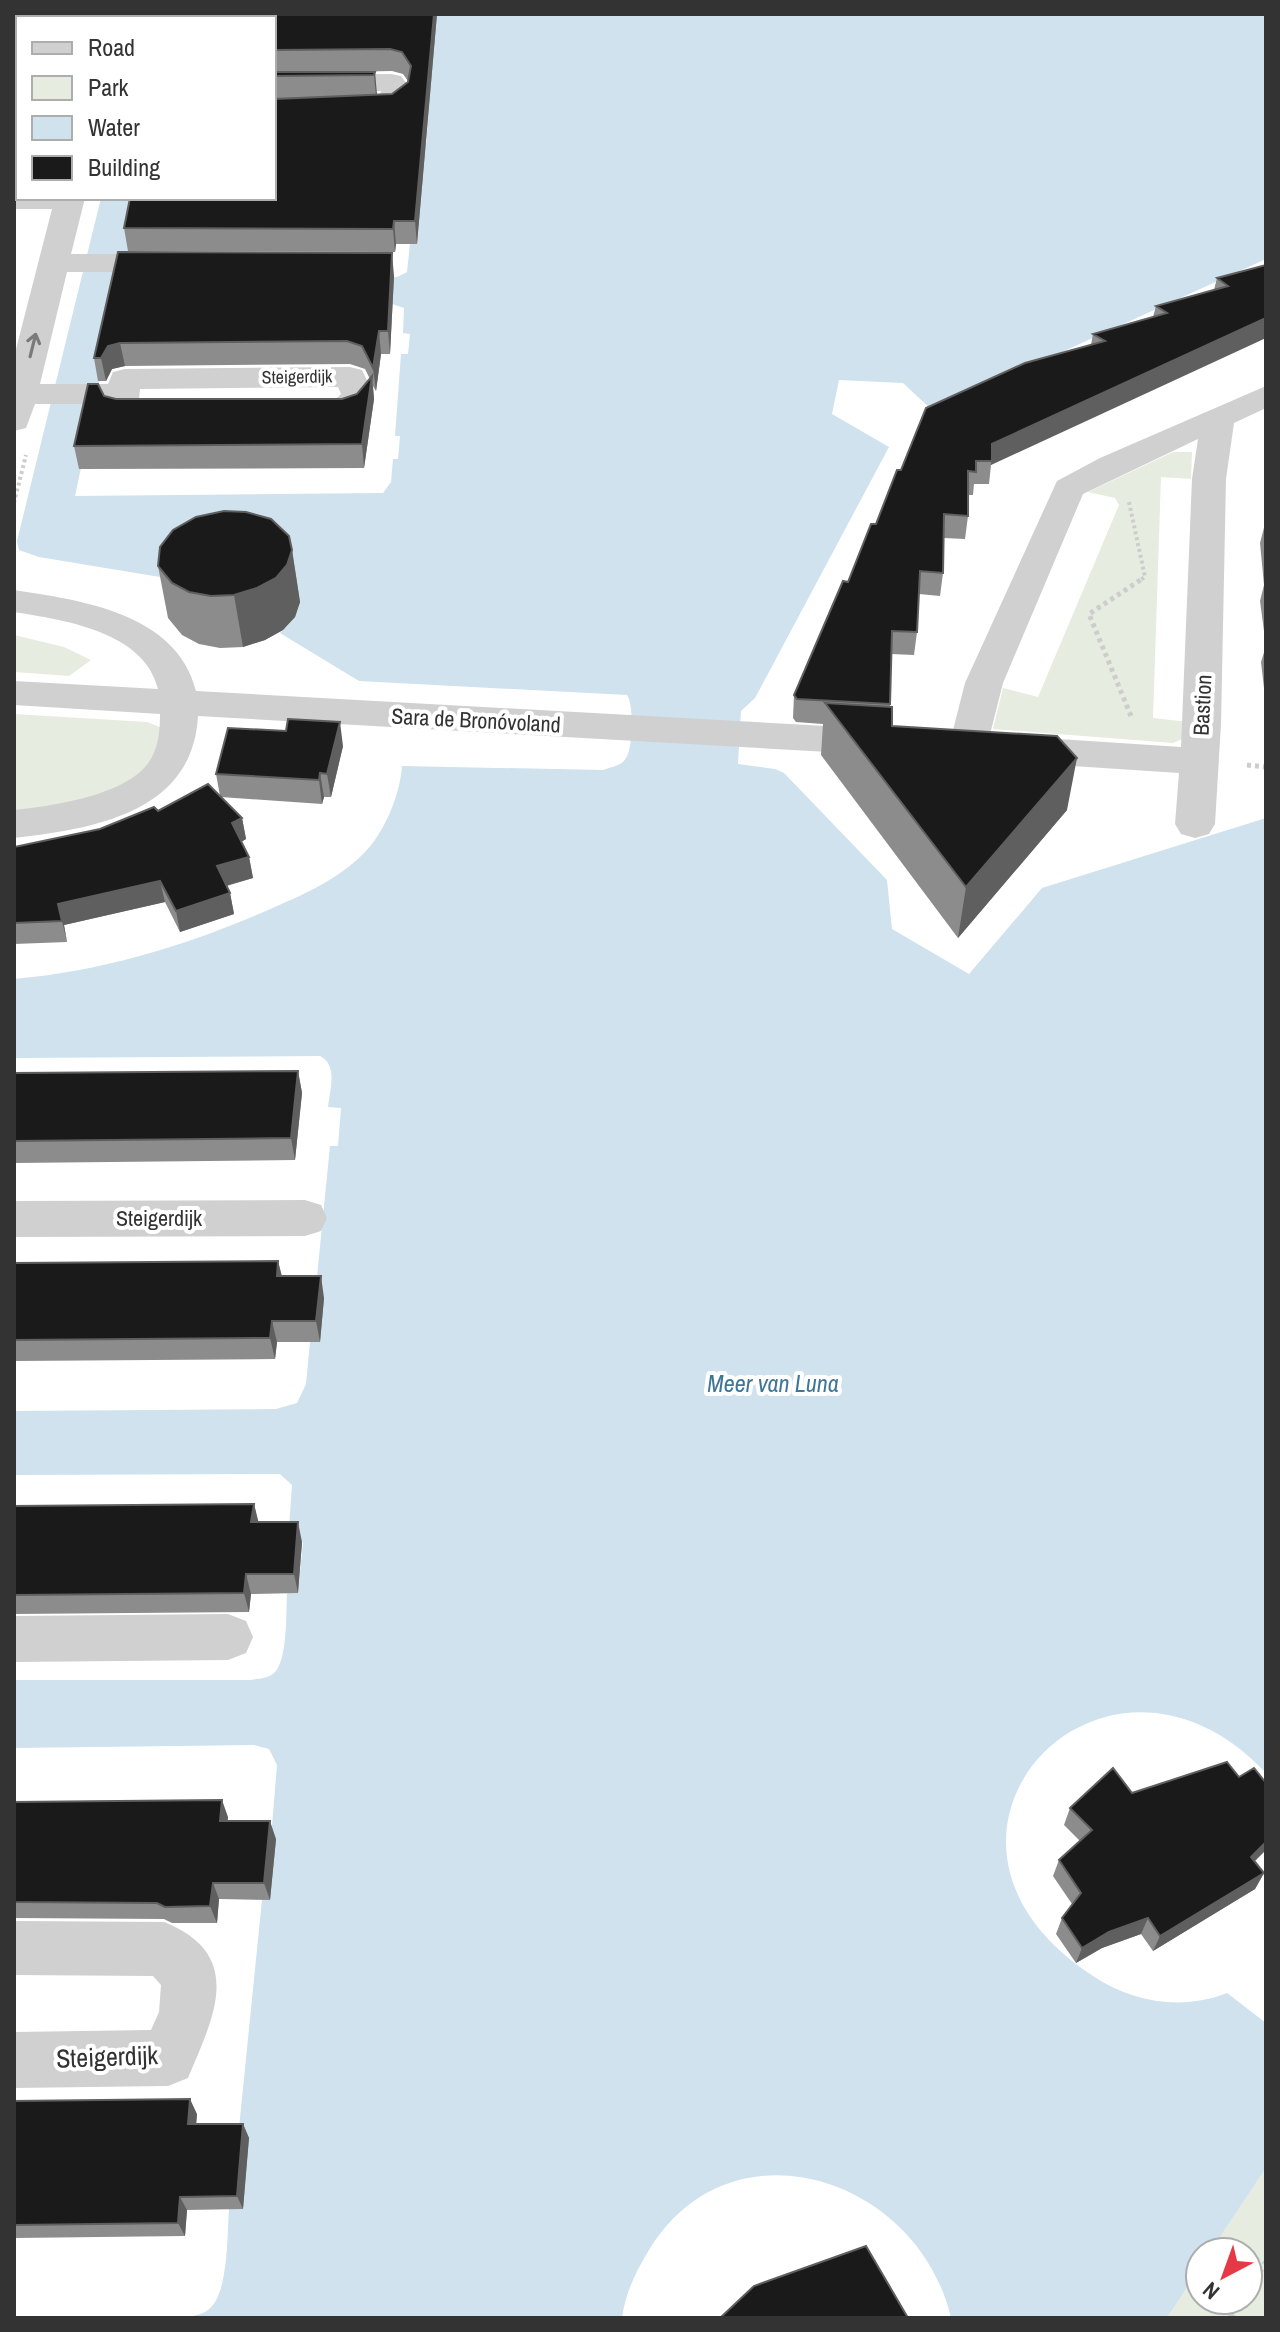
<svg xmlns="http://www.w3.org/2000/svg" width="1280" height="2332" font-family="'Archivo Narrow',sans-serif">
<rect width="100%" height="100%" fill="#fff"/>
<path fill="#e6ecdf" d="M 1173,452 L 1192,452 L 1191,479 L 1161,477 L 1153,718 L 1189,722 L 1187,737 L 1173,743 L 993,729 L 1003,688 L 1038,697 L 1119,505 L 1115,498 L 1088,492 Z
M 14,635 L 64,647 L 91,660 L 69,676 L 14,672 Z
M 14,714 L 147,722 L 162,728 L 161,751 L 128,789 L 14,815 Z
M 1266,2168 L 1266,2318 L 1167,2318 L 1200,2268 L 1200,2300 L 1248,2300 L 1248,2252 L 1210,2252 Z"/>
<path fill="#cfe2ee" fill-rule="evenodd" d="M 146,14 L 1266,14 L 1266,259 L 933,411 L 903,383 L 839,380 L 832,414 L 889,447 L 755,698 L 741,711 L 738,764 L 775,769 L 784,773 L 887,880 L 892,929 L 969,974 L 1042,888 L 1266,818 L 1266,1773 C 1103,1600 881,1838 1093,1976 C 1132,2002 1182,2011 1227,1993 L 1266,2023 L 1266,2168 L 1210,2252 L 1200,2252 L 1200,2268 L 1167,2318 L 951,2318 C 919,2178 731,2115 649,2250 C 636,2271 625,2294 622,2318 L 116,2318 C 138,2318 191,2323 208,2310 C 229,2295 227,2234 229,2209 L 243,2208 L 249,2139 L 238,2138 L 262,1900 L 270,1899 L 271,1838 L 277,1765 L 269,1749 L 254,1745 L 14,1748 L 14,1680 L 248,1680 C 256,1679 266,1679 273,1674 C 288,1663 286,1612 287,1593 L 298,1593 L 303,1542 L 288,1542 L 292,1485 L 280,1474 L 14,1475 L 14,1411 L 276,1409 L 297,1403 L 306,1384 L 310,1342 L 320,1342 L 315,1297 L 330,1146 L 338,1146 L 341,1108 L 328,1107 C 330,1089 338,1065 320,1056 L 14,1058 L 14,979 C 103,971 185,946 266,911 C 302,895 336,881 363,854 C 384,834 400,795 402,766 L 603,770 C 611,767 622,766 626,758 C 633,748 634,704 627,695 L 359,681 L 280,633 C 294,620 304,608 296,588 L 166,578 L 39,557 L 19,550 L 17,541 L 101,198 L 274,198 L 426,147 L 433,52 L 274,18 L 145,18 ZM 135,220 L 419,225 L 417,244 L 410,244 L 407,272 L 397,277 L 133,277 L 124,270 ZM 392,304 L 404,308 L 403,333 L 410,334 L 408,354 L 401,354 L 395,436 L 400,436 L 398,459 L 393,459 L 391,482 L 383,493 L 75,496 L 114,313 Z"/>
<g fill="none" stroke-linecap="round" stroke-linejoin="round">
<path stroke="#cdcdcd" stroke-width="4" stroke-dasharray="3 3" stroke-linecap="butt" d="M 1129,502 L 1145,577 L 1139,581
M 14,503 L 26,455"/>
<path stroke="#cdcdcd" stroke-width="5" stroke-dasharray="4 4" stroke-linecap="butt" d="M 1131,716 L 1089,614 L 1142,579
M 1247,765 L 1266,767"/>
<path stroke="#cdcdcd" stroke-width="6" stroke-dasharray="5 5" stroke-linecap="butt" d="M 1248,2290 L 1266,2262
M 1230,2318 L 1241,2300"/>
<path fill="#d0d0d0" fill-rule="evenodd" d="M 16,14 L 44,14 L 42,18 L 18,18 L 18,23 L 14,18 Z
M 100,14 L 128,14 L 127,18 L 99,18 Z
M 18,45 L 18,74 L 14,75 L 14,46 Z
M 391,74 L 401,76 L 410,88 L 408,102 L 394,114 L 274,119 L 274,101 L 378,100 L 381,91 L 274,91 L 274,75 Z
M 14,191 L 18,191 L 18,198 L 85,198 L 71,254 L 176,254 L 187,256 L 191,263 L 187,270 L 176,272 L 67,272 L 40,384 L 108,384 L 113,372 L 125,369 L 350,367 L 362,370 L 374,395 L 357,416 L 345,419 L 121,419 L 109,416 L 105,404 L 35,404 L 26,428 L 14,431 L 14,357 L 52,209 L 14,209 ZM 338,387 L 341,394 L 336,399 L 139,399 L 140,389 Z
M 1266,386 L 1266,408 L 1234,423 L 1226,479 L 1221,724 L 1215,824 L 1209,834 L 1195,838 L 1181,834 L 1175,824 L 1179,773 L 1013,762 L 1000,758 L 994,749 L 1000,740 L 1013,736 L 1181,747 L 1192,479 L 1198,439 L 1083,494 L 1003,683 L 987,746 L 981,755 L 968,759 L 955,755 L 949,746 L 965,683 L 1057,481 L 1100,458 Z
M 14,590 C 80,600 177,613 196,691 L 881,729 L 894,733 L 900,742 L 894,751 L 881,755 L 198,716 C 193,813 93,829 14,838 L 14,810 C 52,806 133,795 152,757 C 159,744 160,728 160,714 L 14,705 L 14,681 L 158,689 C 144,631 63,620 14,612 Z
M 305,1200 L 321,1205 L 327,1218 L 321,1231 L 305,1236 L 14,1237 L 14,1201 Z
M 228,1614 L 246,1621 L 253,1637 L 246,1653 L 228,1660 L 14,1662 L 14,1616 Z
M 14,1921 L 164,1922 C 246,1955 214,2016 188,2078 L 168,2086 L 14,2088 L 14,2032 L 151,2030 L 159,2012 L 161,1985 L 153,1976 L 14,1975 Z"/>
</g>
<path fill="#8c8c8c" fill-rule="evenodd" d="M 173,14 L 437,14 L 417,244 L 396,244 L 395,252 L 128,251 L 124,228 L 274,99 L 274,18 ZM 392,71 L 403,74 L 408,81 L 392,94 L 376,95 L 375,72 L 337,72 Z
M 118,252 L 394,276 L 390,354 L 381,354 L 376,391 L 373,386 L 374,399 L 364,468 L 79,469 L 74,446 L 104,396 L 116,399 L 342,399 L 357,394 L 370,379 L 365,369 L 350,364 L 125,366 L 112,369 L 106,381 L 98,381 L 94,358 Z
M 1266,265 L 991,465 L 989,484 L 974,484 L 973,495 L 968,495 L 968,516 L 965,539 L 944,538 L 943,573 L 940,596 L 919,594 L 917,632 L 914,655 L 891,654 L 890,707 L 892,726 L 1067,810 L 958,938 L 821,755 L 823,724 L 796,722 L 793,718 L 794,695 L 876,524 L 901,470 L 1091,345 L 1093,334 L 1153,317 L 1156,306 L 1214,290 L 1217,278 Z
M 1266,520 L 1266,706 L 1261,662 L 1266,646 L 1260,601 L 1264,585 L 1260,543 Z
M 292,550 L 300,602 L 295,617 L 283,630 L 265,640 L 243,647 L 220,648 L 199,644 L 182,635 L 168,618 L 158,566 Z
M 343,746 L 331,797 L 324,797 L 322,804 L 221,797 L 242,818 L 246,839 L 241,842 L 249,857 L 253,878 L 227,886 L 230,893 L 234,914 L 180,932 L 165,902 L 64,925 L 67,942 L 14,944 L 14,847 L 100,829 L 158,811 L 220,796 L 216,774 Z
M 298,1071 L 302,1093 L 295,1160 L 14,1163 L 14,1073 Z
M 278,1261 L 282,1276 L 324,1298 L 320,1342 L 277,1342 L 275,1359 L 14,1361 L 14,1263 Z
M 254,1504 L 258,1522 L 302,1542 L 298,1593 L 251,1594 L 249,1612 L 14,1614 L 14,1506 Z
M 1132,1793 L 1255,1861 L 1264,1873 L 1255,1889 L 1153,1951 L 1141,1934 L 1102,1948 L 1076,1963 L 1056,1934 L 1062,1918 L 1072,1904 L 1053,1876 L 1059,1860 L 1080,1841 L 1064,1825 L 1070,1808 Z
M 14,1802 L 228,1817 L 227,1821 L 276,1839 L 270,1900 L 219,1899 L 217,1923 L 172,1923 L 164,1919 L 14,1918 Z
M 14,2101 L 197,2114 L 196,2124 L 243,2124 L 249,2138 L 243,2209 L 187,2210 L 185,2236 L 14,2238 Z"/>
<path fill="#5f5f5f" d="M 434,14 L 437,14 L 417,244 L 415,221 Z
M 375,72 L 377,94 L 376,97 L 374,75 Z
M 394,221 L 396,244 L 395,252 L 393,229 Z
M 392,253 L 394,276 L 390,354 L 388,331 Z
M 1266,318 L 1266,338 L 991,465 L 992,444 Z
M 379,331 L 381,354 L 376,391 L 373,368 Z
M 120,343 L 125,366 L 112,369 L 106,381 L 101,358 L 108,346 Z
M 372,376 L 374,399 L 364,468 L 362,444 Z
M 292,550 L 300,602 L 295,617 L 283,630 L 265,640 L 243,647 L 234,595 Z
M 340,722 L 343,746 L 331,797 L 327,774 Z
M 1077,758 L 1067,810 L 958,938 L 966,887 Z
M 320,773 L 324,797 L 322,804 L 319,780 Z
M 242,818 L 246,839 L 236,845 L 232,823 Z
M 249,857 L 253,878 L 221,887 L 217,866 Z
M 160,881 L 165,902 L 64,925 L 67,942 L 58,904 Z
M 230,893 L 234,914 L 180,932 L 176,911 Z
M 298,1071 L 302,1093 L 295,1160 L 291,1138 Z
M 278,1261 L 283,1282 L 277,1276 Z
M 321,1276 L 324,1298 L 320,1342 L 316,1321 Z
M 272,1321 L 277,1342 L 275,1359 L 270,1338 Z
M 254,1504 L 259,1524 L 251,1522 Z
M 298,1522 L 302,1542 L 298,1593 L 294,1574 Z
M 246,1574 L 251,1594 L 249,1612 L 244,1593 Z
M 222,1800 L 228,1817 L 226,1838 L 220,1821 Z
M 270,1821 L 276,1839 L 270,1900 L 264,1883 Z
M 1266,1842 L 1266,1850 L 1243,1873 L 1251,1857 Z
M 1264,1873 L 1255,1889 L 1153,1951 L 1160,1936 Z
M 213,1883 L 219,1899 L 217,1923 L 210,1906 Z
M 1148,1918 L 1141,1934 L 1102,1948 L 1076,1963 L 1082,1948 L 1109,1932 Z
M 190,2099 L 197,2114 L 195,2138 L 188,2124 Z
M 243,2124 L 249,2138 L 243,2209 L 237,2196 Z
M 180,2197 L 187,2210 L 185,2236 L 178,2223 Z"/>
<path fill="#1a1a1a" stroke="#5f5f5f" stroke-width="2" d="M 173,14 L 434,14 L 415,221 L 394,221 L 393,229 L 124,228 L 130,198 L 274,198 L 274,99 L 392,94 L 408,82 L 411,66 L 402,52 L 390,49 L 274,50 L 274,18 L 172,18 Z
M 274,72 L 375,72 L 374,75 L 274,76 Z
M 118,252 L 392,253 L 388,331 L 379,331 L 373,368 L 362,346 L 347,341 L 120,343 L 108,346 L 101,358 L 94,358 Z
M 1266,265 L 1266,318 L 992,444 L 992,461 L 976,461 L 976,472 L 968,471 L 968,516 L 944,514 L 943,573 L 920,571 L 917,632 L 892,631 L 890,704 L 797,699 L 794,695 L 843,581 L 848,582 L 871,524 L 876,524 L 897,470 L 901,470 L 926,408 L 1025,363 L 1105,341 L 1093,334 L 1167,313 L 1156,306 L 1228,286 L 1217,278 Z
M 372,376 L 362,444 L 74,446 L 88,384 L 98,384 L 104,396 L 116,399 L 342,399 L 357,394 Z
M 224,511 L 246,512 L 271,519 L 289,536 L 292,550 L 287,565 L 276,578 L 257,588 L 234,595 L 211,596 L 189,592 L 172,583 L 158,566 L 160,547 L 173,530 L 196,517 Z
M 825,703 L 892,707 L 892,726 L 1057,736 L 1077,758 L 966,887 Z
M 288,719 L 340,722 L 327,774 L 320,773 L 319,780 L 216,774 L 228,728 L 286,731 Z
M 208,784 L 242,818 L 232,823 L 249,857 L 217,866 L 230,893 L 176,911 L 160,881 L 58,904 L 62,921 L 14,923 L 14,847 L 100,829 L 154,807 L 158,811 Z
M 298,1071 L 291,1138 L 14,1141 L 14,1073 Z
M 278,1261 L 277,1276 L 321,1276 L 316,1321 L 272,1321 L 270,1338 L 14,1340 L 14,1263 Z
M 254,1504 L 251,1522 L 298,1522 L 294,1574 L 246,1574 L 244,1593 L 14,1595 L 14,1506 Z
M 1227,1762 L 1239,1777 L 1254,1768 L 1266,1783 L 1266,1842 L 1251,1857 L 1264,1873 L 1160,1936 L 1148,1918 L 1109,1932 L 1082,1948 L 1062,1918 L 1081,1893 L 1059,1860 L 1092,1830 L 1070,1808 L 1113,1768 L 1132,1793 Z
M 222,1800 L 220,1821 L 270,1821 L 264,1883 L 213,1883 L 210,1906 L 165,1907 L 157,1903 L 14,1902 L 14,1802 Z
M 190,2099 L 188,2124 L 243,2124 L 237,2196 L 180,2197 L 178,2223 L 14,2225 L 14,2101 Z
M 866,2246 L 908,2318 L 720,2318 L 754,2286 Z"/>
<defs><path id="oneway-shaft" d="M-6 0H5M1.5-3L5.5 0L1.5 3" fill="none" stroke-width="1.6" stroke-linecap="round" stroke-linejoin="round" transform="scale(2)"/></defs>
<use stroke="#7a7a7a" href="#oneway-shaft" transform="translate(33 345) rotate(-76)"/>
<g text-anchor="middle" stroke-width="8" stroke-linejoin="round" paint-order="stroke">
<g font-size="18" fill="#333" stroke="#fff">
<text transform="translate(297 377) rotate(-1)" y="6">Steigerdijk</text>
</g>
<g font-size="22" fill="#333" stroke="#fff">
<text transform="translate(1202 705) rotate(-87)" y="8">Bastion</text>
<text transform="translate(476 720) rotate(3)" y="8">Sara de Bronóvoland</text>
<text x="159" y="1226">Steigerdijk</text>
</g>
<g font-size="24" font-style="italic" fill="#3f7597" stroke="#fff">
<text x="773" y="1392">Meer van Luna</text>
</g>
<g font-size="26" fill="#333" stroke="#fff">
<text transform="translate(107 2057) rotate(-2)" y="9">Steigerdijk</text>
</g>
</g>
<rect width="1280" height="2332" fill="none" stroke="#333333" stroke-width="32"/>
<rect x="16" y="16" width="260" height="184" fill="#ffffff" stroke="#adadad" stroke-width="2"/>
<rect x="32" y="42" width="40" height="12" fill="#d0d0d0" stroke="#adadad" stroke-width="2"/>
<text x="88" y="56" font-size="24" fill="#333333">Road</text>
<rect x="32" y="76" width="40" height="24" fill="#e6ecdf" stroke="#adadad" stroke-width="2"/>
<text x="88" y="96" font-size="24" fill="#333333">Park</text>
<rect x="32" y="116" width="40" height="24" fill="#cfe2ee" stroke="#adadad" stroke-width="2"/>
<text x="88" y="136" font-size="24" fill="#333333">Water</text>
<rect x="32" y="156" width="40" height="24" fill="#1a1a1a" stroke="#adadad" stroke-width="2"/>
<text x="88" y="176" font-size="24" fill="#333333">Building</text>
<g transform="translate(1224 2276) rotate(221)"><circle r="38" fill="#ffffff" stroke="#adadad" stroke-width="2"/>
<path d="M0-6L14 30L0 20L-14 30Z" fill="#e63946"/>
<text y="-12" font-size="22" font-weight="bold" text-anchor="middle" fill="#333333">N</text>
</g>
</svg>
